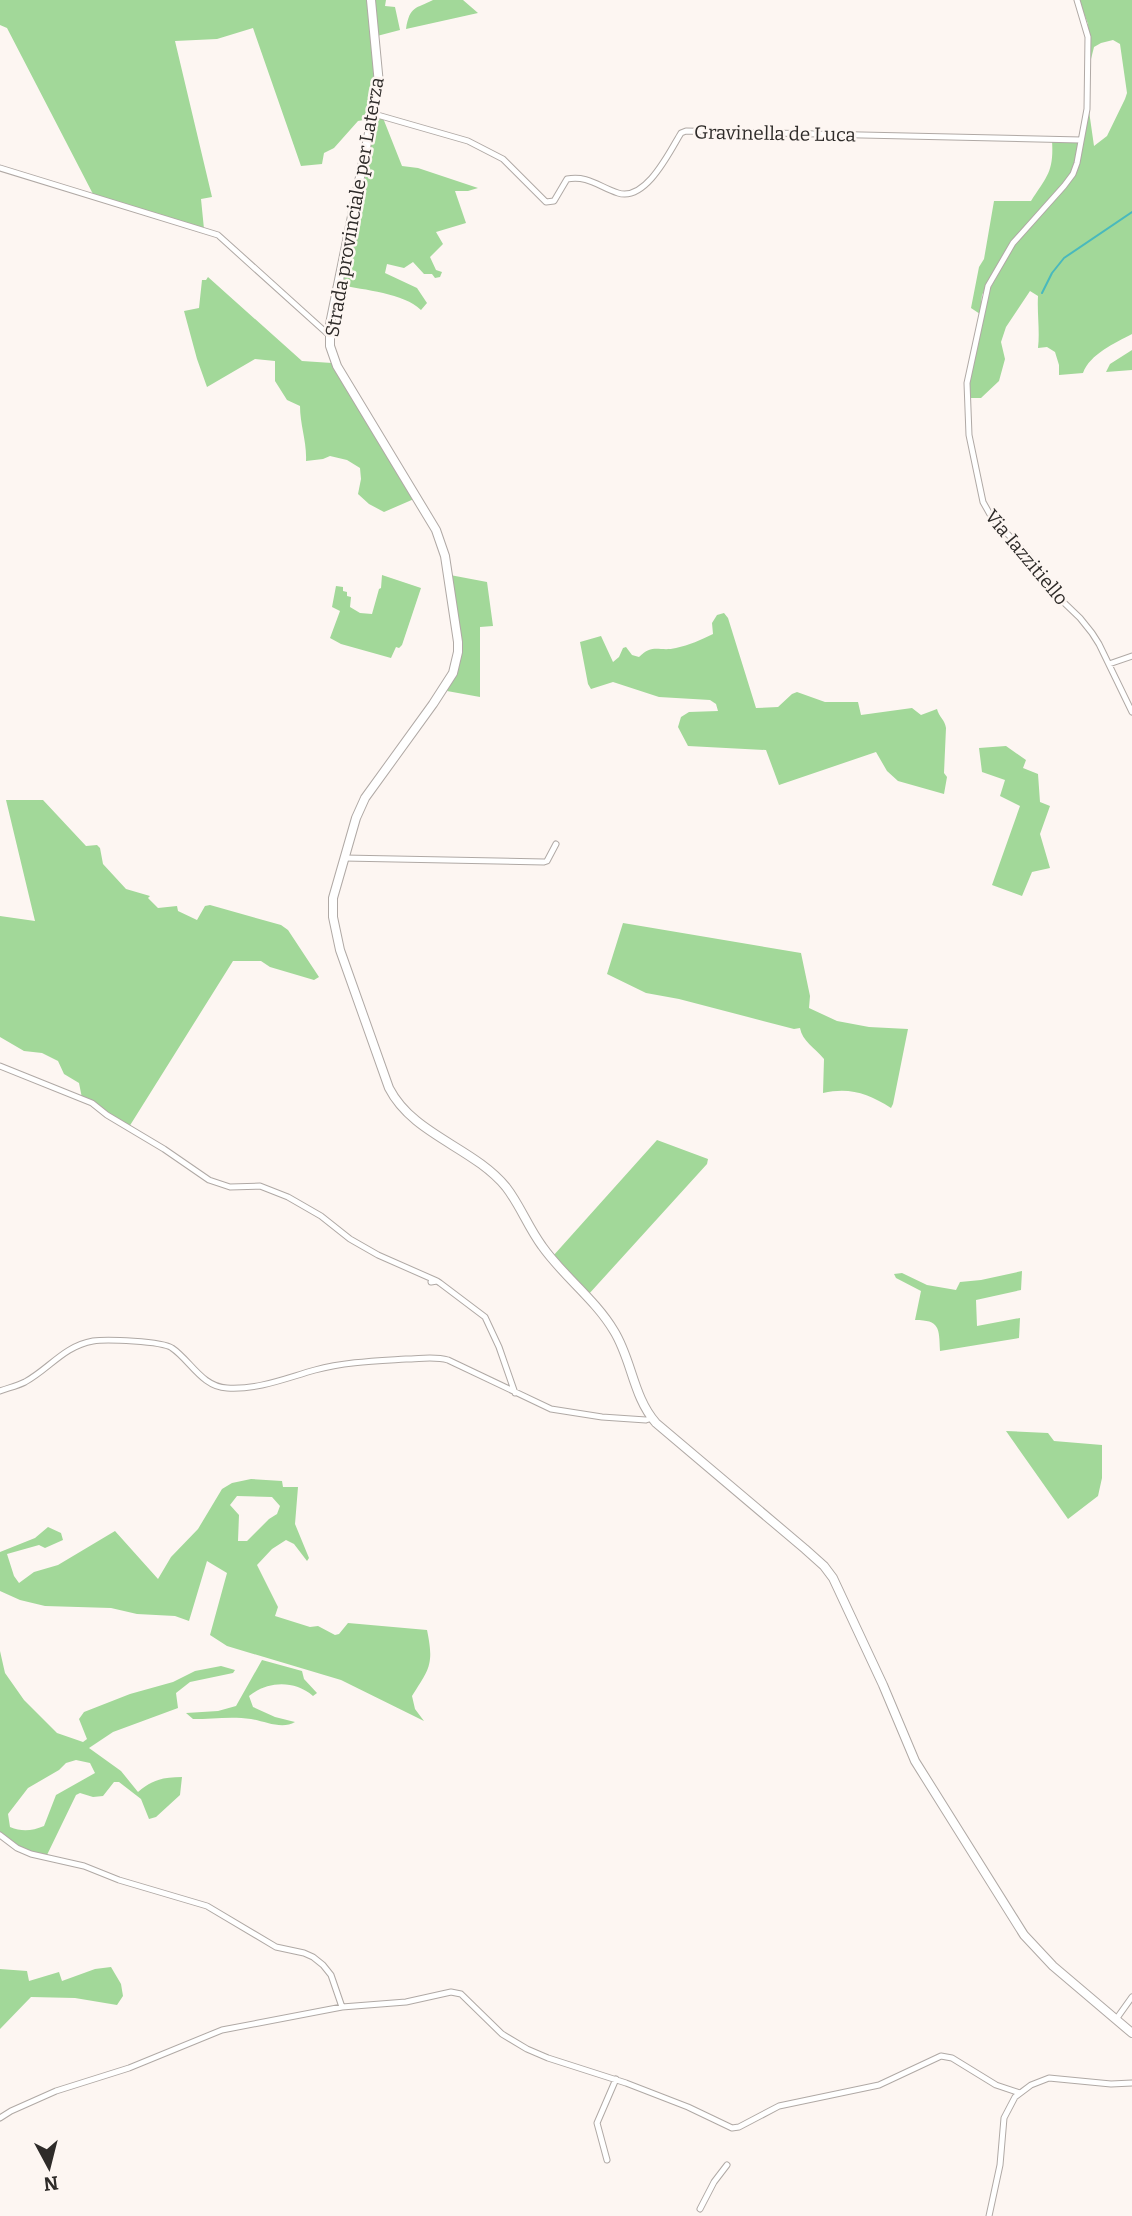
<svg xmlns="http://www.w3.org/2000/svg" width="1132" height="2216" font-family="Bitter,serif">
<rect width="100%" height="100%" fill="#fdf6f2"/>
<path fill="#a2d899" fill-rule="evenodd" d="M 0,0 L 368,0 L 377,77 L 369,119 L 358,121 L 334,148 L 324,153 L 322,164 L 301,166 L 253,28 L 217,39 L 175,41 L 212,197 L 201,199 L 204,229 L 94,196 L 7,28 L 0,25 Z
M 373,0 L 386,0 L 385,6 L 395,7 L 400,30 L 377,36 Z
M 433,0 L 463,0 L 478,13 L 406,29 C 410,5 416,9 433,0 Z
M 1079,0 L 1132,0 L 1132,334 C 1115,343 1090,354 1083,373 L 1059,375 L 1059,365 L 1055,352 L 1047,347 L 1038,348 C 1040,331 1037,314 1038,296 L 1030,291 L 1006,327 L 1001,342 L 1005,359 L 999,381 L 981,398 L 969,398 L 969,385 L 979,338 L 986,296 L 1013,247 L 1070,183 L 1089,111 L 1094,146 L 1107,136 L 1125,99 L 1127,93 L 1120,44 L 1113,40 L 1101,43 L 1094,47 L 1090,63 L 1088,24 Z
M 376,116 L 383,118 L 402,166 L 418,168 L 478,188 L 468,191 L 455,191 L 466,223 L 436,232 L 443,244 L 430,257 L 436,270 L 442,272 L 440,277 L 435,278 L 432,274 L 424,274 L 413,262 L 404,268 L 387,264 L 385,273 L 417,288 L 427,303 L 421,310 C 404,293 364,290 340,285 Z
M 1052,140 L 1079,143 L 1073,172 L 1029,223 L 987,285 L 982,295 L 980,314 L 971,308 L 979,267 L 984,259 L 994,201 L 1031,201 C 1047,176 1054,172 1052,140 Z
M 208,277 L 302,361 L 332,363 L 414,499 L 384,512 L 369,504 L 358,494 L 361,479 L 360,468 L 347,460 L 330,456 L 323,459 L 306,461 C 307,442 300,425 300,406 L 287,400 L 275,381 L 275,361 L 255,359 L 207,387 L 197,359 L 184,311 L 199,308 L 202,280 L 206,280 Z
M 1132,350 L 1132,370 L 1106,372 L 1110,364 Z
M 382,575 L 421,588 L 402,645 L 399,648 L 396,647 L 391,658 L 341,644 L 330,638 L 340,611 L 332,607 L 336,586 L 343,587 L 343,591 L 347,592 L 347,596 L 351,597 L 350,607 L 360,613 L 372,614 L 379,589 L 381,588 Z
M 450,575 L 487,582 L 493,626 L 480,627 L 480,697 L 447,691 L 457,670 Z
M 724,613 L 728,618 L 756,708 L 778,707 L 792,694 L 797,692 L 825,702 L 858,702 L 861,715 L 912,708 L 921,715 L 937,709 C 939,717 945,720 946,728 L 944,773 L 947,777 L 944,794 L 898,781 L 887,771 L 876,752 L 779,785 L 766,750 L 688,746 L 678,727 L 681,717 L 689,712 L 718,711 L 716,704 L 710,700 L 659,697 L 613,682 L 591,689 L 588,684 L 580,642 L 601,636 L 613,662 L 619,657 L 623,648 L 626,647 L 632,655 L 639,657 C 653,643 659,652 676,648 C 689,645 701,640 713,634 L 712,623 L 717,615 Z
M 1006,746 L 1026,760 L 1023,768 L 1038,774 L 1040,802 L 1050,806 L 1040,834 L 1050,868 L 1032,872 L 1022,896 L 992,885 L 1020,806 L 1000,796 L 1005,780 L 982,772 L 979,748 Z
M 6,800 L 43,800 L 86,846 L 97,845 L 100,848 L 103,864 L 126,889 L 150,896 L 148,898 L 158,908 L 177,906 L 178,911 L 197,920 L 205,906 L 210,905 L 281,925 L 288,930 L 319,977 L 314,980 L 270,967 L 261,961 L 233,961 L 129,1127 L 82,1098 L 79,1083 L 64,1074 L 58,1061 L 42,1053 L 24,1051 L 0,1037 L 0,916 L 35,921 Z
M 623,923 L 801,953 L 810,996 L 809,1008 L 837,1021 L 869,1027 L 908,1029 L 893,1104 L 891,1108 C 868,1093 849,1087 823,1093 L 824,1059 C 815,1048 802,1041 800,1028 L 794,1029 L 679,999 L 646,993 L 607,974 Z
M 657,1140 L 708,1159 L 707,1164 L 588,1295 L 553,1256 Z
M 1022,1271 L 1021,1290 L 976,1300 L 977,1326 L 1020,1318 L 1019,1338 L 940,1351 C 939,1328 940,1320 915,1320 L 921,1291 L 896,1278 L 894,1274 L 902,1273 L 927,1285 L 956,1290 L 960,1282 L 981,1280 Z
M 1006,1431 L 1048,1433 L 1054,1441 L 1102,1445 L 1102,1478 L 1098,1496 L 1068,1519 Z
M 251,1479 L 282,1481 L 283,1487 L 298,1487 L 295,1524 L 309,1558 L 307,1561 L 294,1544 L 286,1540 L 272,1549 L 257,1565 L 278,1607 L 275,1616 L 310,1627 L 318,1626 L 335,1635 L 339,1634 L 348,1623 L 427,1630 C 434,1664 430,1668 412,1696 L 415,1709 L 424,1721 L 341,1680 L 227,1646 L 210,1635 L 227,1573 L 207,1561 L 189,1621 L 175,1616 L 137,1614 L 111,1608 L 45,1606 L 20,1600 L 0,1591 L 0,1552 L 35,1538 L 48,1527 L 61,1533 L 63,1540 L 45,1548 L 39,1545 L 7,1554 L 14,1576 L 19,1583 L 34,1572 L 58,1565 L 115,1531 L 158,1579 L 171,1557 L 198,1529 L 222,1489 L 232,1483 ZM 237,1496 L 272,1497 L 280,1506 L 277,1514 L 269,1519 L 247,1541 L 238,1541 L 239,1515 L 230,1505 Z
M 0,1651 L 5,1673 L 24,1700 L 57,1733 L 83,1742 L 87,1739 L 79,1719 L 84,1712 L 130,1694 L 173,1682 L 195,1671 L 221,1666 L 235,1670 L 233,1673 L 190,1682 L 176,1693 L 178,1708 L 113,1732 L 89,1748 L 121,1771 L 138,1792 C 152,1780 163,1777 182,1777 L 180,1795 L 156,1817 L 149,1819 L 141,1799 L 119,1782 L 114,1782 L 103,1796 L 93,1797 L 80,1793 L 76,1795 L 46,1857 L 19,1849 L 0,1834 ZM 76,1760 L 90,1763 L 95,1773 L 56,1795 L 44,1826 C 32,1831 22,1832 10,1827 L 8,1814 L 28,1788 L 59,1770 L 66,1763 Z
M 262,1660 L 302,1671 L 304,1679 L 317,1693 L 313,1696 C 294,1680 268,1681 249,1696 L 253,1707 L 275,1717 L 295,1722 C 282,1730 264,1721 251,1719 C 232,1716 212,1719 193,1719 L 186,1713 L 218,1711 L 236,1706 Z
M 111,1967 L 121,1984 L 123,1996 L 117,2005 L 75,1998 L 31,1997 L 0,2029 L 0,1969 L 27,1971 L 29,1981 L 59,1972 L 62,1981 L 95,1969 Z"/>
<g fill="none" stroke-linecap="round" stroke-linejoin="round">
<path stroke="#49b9bd" stroke-width="2" d="M 1042,293 L 1052,273 L 1064,258 L 1132,212"/>
<g stroke="#b0a9a5" stroke-width="7">
<path id="minor" d="M 1077,0 L 1088,37 L 1087,109 L 1077,163 L 1073,174 L 1064,186 L 1013,243 L 988,286 L 967,383 L 969,435 L 983,502 L 992,518 L 1027,554 L 1055,594 L 1080,618 L 1092,633 L 1099,644 L 1132,712
M 374,114 L 468,141 L 503,159 L 546,202 L 554,201 L 567,179 C 588,175 599,187 618,193 C 646,202 670,151 681,133 L 686,131 L 1081,140
M 0,168 L 218,235 L 330,336
M 1109,664 L 1132,656
M 344,858 L 544,862 L 547,861 L 556,844
M 0,1066 L 92,1103 L 107,1115 L 164,1149 L 209,1180 L 230,1187 L 260,1186 L 288,1197 L 321,1216 L 350,1239 L 378,1255 L 437,1281
M 431,1282 L 437,1281 L 440,1283 L 485,1317 L 499,1347 L 515,1393
M 0,1391 C 8,1388 17,1386 25,1382 C 49,1369 64,1346 93,1341 C 106,1339 162,1341 172,1348 C 190,1360 202,1387 227,1388 C 258,1390 286,1378 315,1370 C 345,1362 375,1361 406,1359 C 420,1359 434,1356 448,1360 L 551,1409 L 602,1417 L 646,1420 L 652,1418
M 0,1835 L 17,1848 L 31,1854 L 84,1866 L 119,1880 L 207,1906 L 276,1947 L 304,1953 L 313,1957 L 323,1965 L 331,1975 L 342,2007 L 406,2002 L 451,1992 L 461,1994 L 502,2034 L 527,2049 L 548,2058 L 626,2083 L 688,2107 L 732,2128 L 739,2127 L 779,2106 L 879,2085 L 941,2056 L 952,2058 L 996,2085 L 1020,2093
M 1117,2018 L 1132,1997
M 0,2118 L 11,2111 L 56,2091 L 129,2068 L 222,2030 L 342,2007
M 607,2160 L 597,2123 L 616,2079
M 700,2209 L 714,2182 L 727,2165
M 989,2216 L 1000,2165 L 1004,2118 L 1015,2097 L 1031,2085 L 1049,2078 L 1111,2084 L 1132,2083"/>
</g>
<g stroke="#b0a9a5" stroke-width="10">
<path id="secondary" d="M 371,0 L 379,84 L 330,324 L 330,346 L 337,366 L 436,530 L 445,556 L 458,642 L 458,652 L 453,673 L 433,704 L 365,798 L 356,818 L 333,898 L 333,917 L 340,950 L 389,1088 C 413,1135 473,1147 506,1187 C 520,1205 528,1227 542,1246 C 563,1276 595,1299 614,1331 C 632,1360 633,1397 656,1423 L 805,1549 L 824,1566 L 833,1578 L 883,1685 L 915,1761 L 1024,1935 L 1053,1966 L 1132,2033"/>
</g>
<use href="#minor" stroke="#fff" stroke-width="5"/>
<use href="#secondary" stroke="#fff" stroke-width="8"/>
</g>
<g text-anchor="middle" stroke-width="5" stroke-linejoin="round" paint-order="stroke">
<g font-size="19" fill="#2e2b29" stroke="#fdf6f2">
<text transform="translate(775 133) rotate(1)" y="7">Gravinella de Luca</text>
<text transform="translate(354 207) rotate(-80)" y="7">Strada provinciale per Laterza</text>
<text transform="translate(1027 557) rotate(50)" y="7">Via Iazzitiello</text>
</g>
</g>
<g transform="translate(49 2167) rotate(173)" stroke="#fdf6f2" stroke-width="5" paint-order="stroke">
<path d="M0-5L12 26L0 18L-12 26Z" fill="#2e2b29"/>
<text y="-10" font-size="19" font-weight="bold" text-anchor="middle" fill="#2e2b29">N</text>
</g>
</svg>
